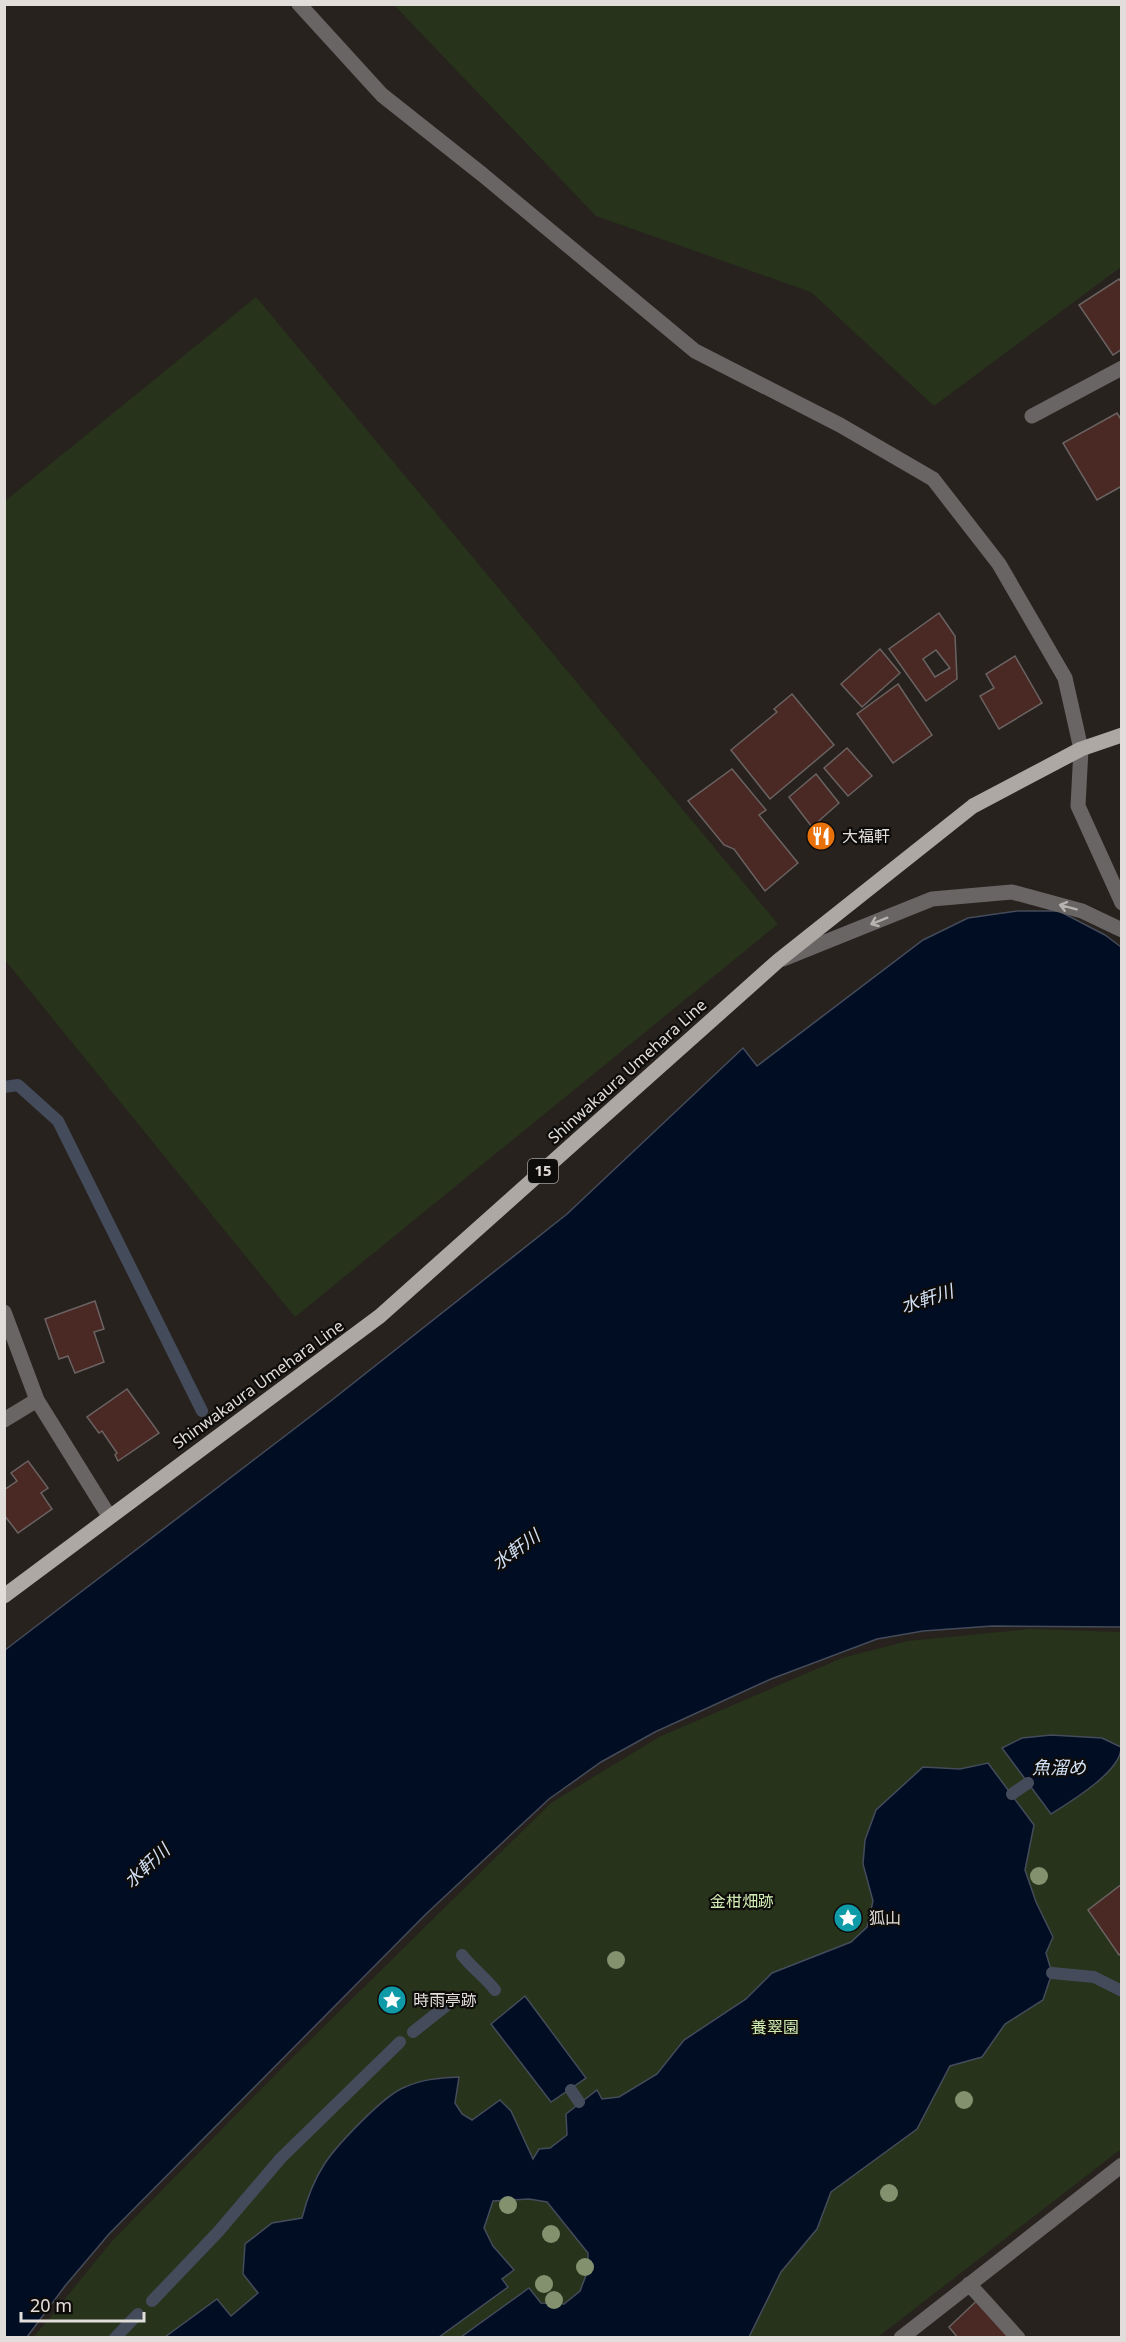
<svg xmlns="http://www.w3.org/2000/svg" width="1126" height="2342" font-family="'Noto Sans','Noto Sans JP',sans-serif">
<rect width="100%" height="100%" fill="#27221e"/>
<path fill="#27331b" d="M 394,5 L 1121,5 L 1121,267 L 934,406 L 811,292 L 596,216 Z
M 256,297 L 778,924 L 295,1317 L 5,960 L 5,501 Z
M 1031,1629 L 1121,1632 L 1121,2149 L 878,2337 L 33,2338 L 112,2241 L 290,2060 L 551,1803 L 659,1737 L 842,1658 L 908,1641 Z"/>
<path fill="#010d23" stroke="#444b5a" stroke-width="1.5" d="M 1017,911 L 1059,911 L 1105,935 L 1121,947 L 1121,1627 L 992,1626 L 923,1631 L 877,1639 L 771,1679 L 655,1732 L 601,1762 L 549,1799 L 426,1914 L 109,2234 L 65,2286 L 27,2337 L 5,2338 L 5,1650 L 332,1400 L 567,1214 L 743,1048 L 757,1066 L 923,940 L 968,918 Z
M 1051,1735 L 1102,1738 L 1121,1747 C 1122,1771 1070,1802 1051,1814 L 1002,1748 L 1022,1738 Z
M 988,1763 L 1034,1825 L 1025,1870 L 1036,1902 L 1053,1937 L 1046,1953 L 1052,1973 L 1043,2000 L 1005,2024 L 982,2057 L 950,2066 L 917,2129 L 831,2192 L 817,2229 L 781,2272 L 749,2337 L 461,2337 L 529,2288 L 541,2303 L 564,2304 L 580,2291 L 588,2270 L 588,2253 L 547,2202 L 529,2199 L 493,2201 L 484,2228 L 493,2246 L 514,2270 L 502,2279 L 508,2287 L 439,2337 L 165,2337 L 217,2299 L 231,2316 L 258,2293 L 243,2274 L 245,2244 L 272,2223 L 302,2218 C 307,2198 314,2180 325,2163 C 338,2144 384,2095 405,2087 C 423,2079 440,2078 459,2077 L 455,2103 L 462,2114 L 472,2120 L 500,2100 L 511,2111 L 533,2159 L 539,2149 L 550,2148 L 567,2135 L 566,2114 L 597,2090 L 602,2099 L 619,2097 L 657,2074 L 684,2040 L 746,1999 L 772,1973 L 851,1942 L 867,1927 L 873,1901 L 863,1864 L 865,1840 L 876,1810 L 923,1767 L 960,1769 Z
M 525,1996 L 586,2078 L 551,2102 L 491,2024 Z"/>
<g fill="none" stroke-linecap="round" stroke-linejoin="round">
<path stroke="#444b5a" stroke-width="12" d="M 4,1087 L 18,1085 L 58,1121 L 202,1411
M 1012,1794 L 1028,1783
M 462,1955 C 472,1968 485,1977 495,1990
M 1052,1973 L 1094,1977 L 1122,1991
M 413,2032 L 447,2005
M 571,2090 L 579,2102
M 152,2301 L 218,2232 L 281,2158 L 400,2042
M 115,2338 L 138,2314"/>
</g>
<path fill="#4a2824" stroke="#6a6362" stroke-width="1.5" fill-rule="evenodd" d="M 1119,279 L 1122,283 L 1122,349 L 1113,355 L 1079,305 Z
M 1117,413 L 1122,421 L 1122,486 L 1097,500 L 1063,443 Z
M 939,613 L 955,636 L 957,679 L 926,701 L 889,649 ZM 936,650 L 950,668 L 935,677 L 923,659 Z
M 880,649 L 900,673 L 862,707 L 841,684 Z
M 1015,656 L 1042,703 L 999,729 L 980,696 L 994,688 L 986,674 Z
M 898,684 L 932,735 L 893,763 L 857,714 Z
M 792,694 L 834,745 L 770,799 L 731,750 L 777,712 L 774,709 Z
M 847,748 L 872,776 L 848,796 L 824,768 Z
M 732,769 L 766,810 L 759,815 L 798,863 L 765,891 L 734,849 L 724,845 L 688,801 Z
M 816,774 L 839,803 L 812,827 L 789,797 Z
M 95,1301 L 104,1329 L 94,1332 L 104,1362 L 75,1373 L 68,1356 L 59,1359 L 45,1319 Z
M 127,1389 L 159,1433 L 118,1461 L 115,1455 L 117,1453 L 102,1431 L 99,1433 L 87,1417 Z
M 28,1461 L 48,1488 L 41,1493 L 52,1509 L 18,1533 L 4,1515 L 4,1490 L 17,1481 L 11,1473 Z
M 1122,1884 L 1122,1953 L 1119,1955 L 1088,1910 Z
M 985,2293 L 1026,2338 L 958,2338 L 949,2327 Z"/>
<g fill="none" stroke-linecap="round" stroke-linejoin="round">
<path stroke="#686564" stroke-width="15" d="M 299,4 L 382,95 L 483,175 L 695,351 L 840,425 L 933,479 L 999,564 L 1065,678 L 1081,749 L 1078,806 L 1122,903
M 1032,416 L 1122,368
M 783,959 L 932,899 L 1012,892 L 1082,911 L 1122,930
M 4,1312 L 37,1400 L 109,1516
M 4,1420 L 37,1400
M 969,2284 L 1018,2338
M 901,2338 L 1122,2165"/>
<path stroke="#ada8a4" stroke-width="15" d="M 4,1596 L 380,1316 L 779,960 L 973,806 L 1081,749 L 1122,735"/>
</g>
<g fill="#83916f">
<circle cx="1039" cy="1876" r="9"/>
<circle cx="616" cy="1960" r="9"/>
<circle cx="964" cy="2100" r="9"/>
<circle cx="889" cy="2193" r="9"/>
<circle cx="508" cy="2205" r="9"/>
<circle cx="551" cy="2234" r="9"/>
<circle cx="585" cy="2267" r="9"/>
<circle cx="544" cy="2284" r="9"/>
<circle cx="554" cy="2300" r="9"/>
</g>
<defs><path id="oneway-shaft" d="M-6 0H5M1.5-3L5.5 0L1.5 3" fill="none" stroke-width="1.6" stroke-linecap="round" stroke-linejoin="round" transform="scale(1.5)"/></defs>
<g stroke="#b6b3b1">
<use href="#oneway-shaft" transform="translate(1068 907) rotate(-165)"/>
<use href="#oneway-shaft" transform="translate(879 921) rotate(158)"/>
</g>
<defs>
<g id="restaurant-disc" transform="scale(1.5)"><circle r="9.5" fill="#e8710a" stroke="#0e0c0a"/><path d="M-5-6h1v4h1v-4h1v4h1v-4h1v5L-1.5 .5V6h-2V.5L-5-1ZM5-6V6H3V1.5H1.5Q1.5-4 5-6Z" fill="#fff"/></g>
<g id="sight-disc" transform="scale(1.5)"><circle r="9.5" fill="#0f9aa8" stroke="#0e0c0a"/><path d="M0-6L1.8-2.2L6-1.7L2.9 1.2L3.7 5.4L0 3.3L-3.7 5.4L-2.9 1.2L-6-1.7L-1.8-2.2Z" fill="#fff"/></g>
</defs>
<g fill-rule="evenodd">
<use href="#restaurant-disc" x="821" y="836"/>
<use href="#sight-disc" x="848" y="1918"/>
<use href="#sight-disc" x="392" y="2000"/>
</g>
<g text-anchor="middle" stroke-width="4.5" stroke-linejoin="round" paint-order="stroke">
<rect fill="#0e0c0a" stroke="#a19e9c" stroke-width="1.5" x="528" y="1159" width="30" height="24" rx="4.5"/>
<g font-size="15" font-weight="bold" fill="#e0dddb">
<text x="543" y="1176">15</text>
</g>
<g font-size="16" fill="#e0dddb" stroke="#0e0c0a" text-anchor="start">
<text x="842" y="842">大福軒</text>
<text x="869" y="1924">狐山</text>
<text x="413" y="2006">時雨亭跡</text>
</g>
<g font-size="16" fill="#e0dddb" stroke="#0e0c0a">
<text transform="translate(627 1071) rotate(-42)" y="6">Shinwakaura Umehara Line</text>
<text transform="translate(258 1384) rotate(-36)" y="6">Shinwakaura Umehara Line</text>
</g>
<g font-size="16" fill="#cfecb2" stroke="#0e0c0a">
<text x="742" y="1907">金柑畑跡</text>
<text x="775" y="2033">養翠園</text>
</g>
<g font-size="18" font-style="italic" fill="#d2e1f6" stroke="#0e0c0a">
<text transform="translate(927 1299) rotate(-18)" y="6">水軒川</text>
<text transform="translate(516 1550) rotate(-36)" y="6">水軒川</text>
<text x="1059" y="1774">魚溜め</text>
<text transform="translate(147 1866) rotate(-43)" y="6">水軒川</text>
</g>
</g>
<rect width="1126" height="2342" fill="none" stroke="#e0dddb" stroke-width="12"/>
<path d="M21 2312v9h123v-9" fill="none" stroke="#e0dddb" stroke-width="3"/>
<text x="30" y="2312" font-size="18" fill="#e0dddb" stroke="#0e0c0a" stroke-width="4.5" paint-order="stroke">20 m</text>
</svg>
